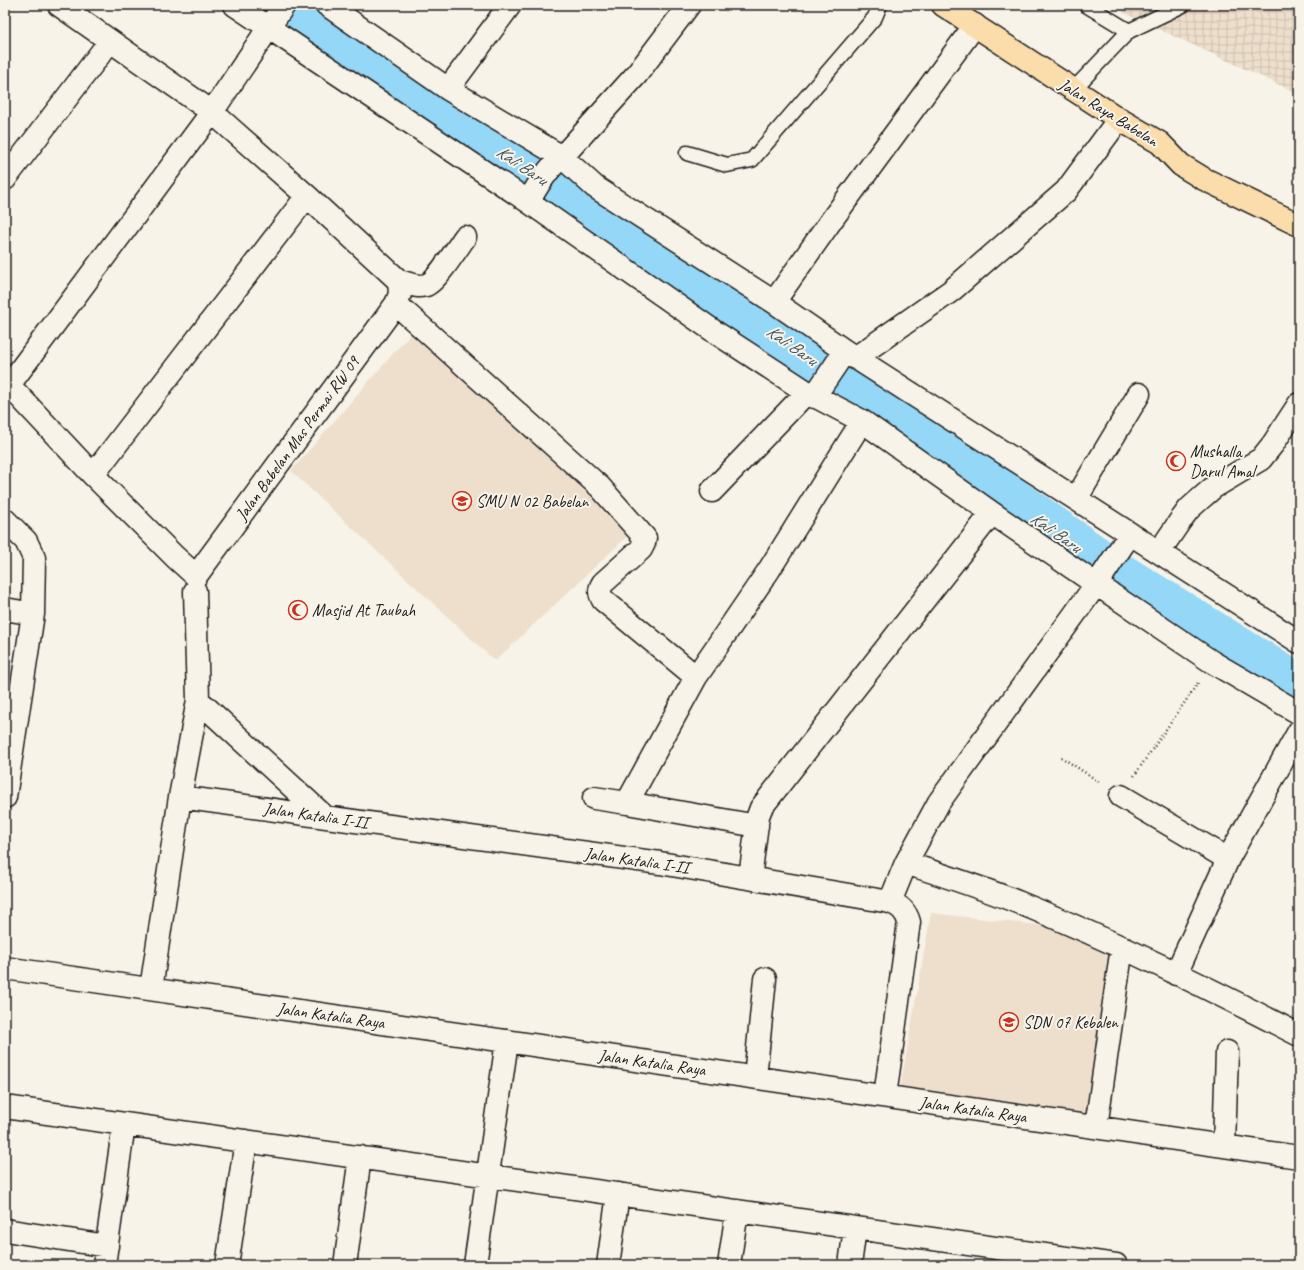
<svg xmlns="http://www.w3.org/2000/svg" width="1304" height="1270" font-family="Caveat,sans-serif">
<defs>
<pattern id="industrial-grid" width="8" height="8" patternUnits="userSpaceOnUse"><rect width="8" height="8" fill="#eedfcc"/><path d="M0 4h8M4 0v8" fill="none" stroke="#ccbfaf"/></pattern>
</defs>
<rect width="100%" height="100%" fill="#f7f3e8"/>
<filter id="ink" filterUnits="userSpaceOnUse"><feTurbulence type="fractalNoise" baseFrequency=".025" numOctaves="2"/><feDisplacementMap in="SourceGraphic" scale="8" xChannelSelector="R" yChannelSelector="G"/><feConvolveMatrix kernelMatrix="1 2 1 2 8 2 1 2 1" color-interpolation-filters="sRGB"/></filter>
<g filter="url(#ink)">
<path fill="#eedfcc" d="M 418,325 L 632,532 L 495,661 L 291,471 Z
M 931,913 L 1045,926 L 1114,954 L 1094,1115 L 900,1089 Z"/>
<path fill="url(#industrial-grid)" d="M 1113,5 L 1299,5 L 1299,94 L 1128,15 Z"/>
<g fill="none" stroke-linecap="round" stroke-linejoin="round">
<path stroke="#95d7f7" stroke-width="47" d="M 282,5 L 782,338 L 1117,575 L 1299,688"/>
<g stroke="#1c1c1c" stroke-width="17">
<path id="lane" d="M 1086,5 L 1129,31
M 1073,90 L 1129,31 L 1183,5
M 687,153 L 727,165 L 752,160 L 875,17 L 880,5"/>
</g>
<g stroke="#1c1c1c" stroke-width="25">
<path id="street" d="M 235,5 L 529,202 L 715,332 L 807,392 L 862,421 L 992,513 L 1096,584 L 1212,662 L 1299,713
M 327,5 L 448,89 L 562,157 L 595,187 L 774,302 L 845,351 L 1299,642
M 448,89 L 510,5
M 5,179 L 110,41
M 529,202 C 535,188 550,166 562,157 L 637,74 L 689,5
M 399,281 C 407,283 417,288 426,285 C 435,283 458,247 465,237
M 774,302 L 833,218 L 975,25
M 396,304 L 600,487 L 645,538 L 644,543 L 641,549 L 603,583 C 599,589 599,593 603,600 L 696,677
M 855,358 L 951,291 L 1066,191 L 1119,119
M 5,381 L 93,475 L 175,557 L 196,576 L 396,304 L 400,294 L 399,281 L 307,196 L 212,112 L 59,5
M 9,385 L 212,112 L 284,5
M 814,397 L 845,351
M 93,475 L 307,196
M 712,491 L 807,392
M 1076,499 L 1139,394
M 5,520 L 26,541 L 34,558 L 33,614 L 5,797
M 1159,552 L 1180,521 L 1189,509 L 1199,500 L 1214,487 L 1261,459 L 1273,444 L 1299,404
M 5,609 L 33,614
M 198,700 L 324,816
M 1121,796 L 1228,859
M 180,797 L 660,863 L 890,902 C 900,906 906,911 909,922 L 885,1096
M 594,798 L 627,803 L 696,677 L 769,570 L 862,421
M 627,803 L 757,826
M 906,863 C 945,876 983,888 1020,903 C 1116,942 1208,988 1299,1035
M 750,878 L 758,816 L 761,808 L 992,513
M 890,902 L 906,863 L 939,802 L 1100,579 L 1130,534
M 5,968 L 1299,1157
M 1176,974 L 1228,859 L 1299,731
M 151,989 L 180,797 L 198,700 L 195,591
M 755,1077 L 765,979
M 5,1107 L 1116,1265
M 1096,1127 L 1122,947
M 1224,1146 L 1227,1052
M 5,1230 L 107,1246
M 104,1265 L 124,1124
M 227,1265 L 246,1141
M 345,1265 L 360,1157
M 475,1265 L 507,1041
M 608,1265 L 618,1194
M 729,1265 L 737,1211
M 850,1265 L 855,1228"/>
</g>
<g stroke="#1c1c1c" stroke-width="25">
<path id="primary" d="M 943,5 L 1119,119 L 1160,143 L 1181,165 L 1204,179 L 1299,225"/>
</g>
<path stroke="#1c1c1c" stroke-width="2.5" stroke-dasharray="1 3" stroke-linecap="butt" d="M 1061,757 L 1101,783
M 1134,776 L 1198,683"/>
<use href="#lane" stroke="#f7f3e8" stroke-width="14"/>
<use href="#street" stroke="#f7f3e8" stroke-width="22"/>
<use href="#primary" stroke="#fbddab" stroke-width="22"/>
</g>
</g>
<defs>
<g id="mosque-ring" transform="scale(1)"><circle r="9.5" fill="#f7f3e8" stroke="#c8321e" stroke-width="1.5"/><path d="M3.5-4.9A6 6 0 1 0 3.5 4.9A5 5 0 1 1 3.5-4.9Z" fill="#c8321e"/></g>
<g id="school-ring" transform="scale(1)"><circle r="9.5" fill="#f7f3e8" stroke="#c8321e" stroke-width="1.5"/><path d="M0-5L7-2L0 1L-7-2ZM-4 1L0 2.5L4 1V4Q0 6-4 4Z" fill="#c8321e"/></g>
</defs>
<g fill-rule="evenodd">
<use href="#mosque-ring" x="1176" y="461"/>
<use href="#school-ring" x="462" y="501"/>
<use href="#mosque-ring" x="298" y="610"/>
<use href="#school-ring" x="1009" y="1022"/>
</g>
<g text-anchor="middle" stroke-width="4" stroke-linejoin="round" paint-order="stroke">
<g font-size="17" fill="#1c1c1c" stroke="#f7f3e8">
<text transform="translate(1109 112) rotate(32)" y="6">Jalan Raya Babelan</text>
<text transform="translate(297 438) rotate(-54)" y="6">Jalan Babelan Mas Permai RW 09</text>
<text transform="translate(316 815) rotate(8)" y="6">Jalan Katalia I-II</text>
<text transform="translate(637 860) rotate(8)" y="6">Jalan Katalia I-II</text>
<text transform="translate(331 1015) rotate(8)" y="6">Jalan Katalia Raya</text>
<text transform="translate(652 1062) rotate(8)" y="6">Jalan Katalia Raya</text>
<text transform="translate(973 1109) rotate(8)" y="6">Jalan Katalia Raya</text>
</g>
<g font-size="17" fill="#1c1c1c" stroke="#f7f3e8" text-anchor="start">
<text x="1190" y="457">Mushalla<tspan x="1190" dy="20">Darul Amal</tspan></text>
<text x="476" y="507">SMU N 02 Babelan</text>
<text x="312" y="616">Masjid At Taubah</text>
<text x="1023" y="1028">SDN 07 Kebalen</text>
</g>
<g font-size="18" font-style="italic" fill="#40545e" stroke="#f7f3e8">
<text transform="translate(522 165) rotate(34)" y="6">Kali Baru</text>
<text transform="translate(792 345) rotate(35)" y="6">Kali Baru</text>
<text transform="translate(1056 532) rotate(35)" y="6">Kali Baru</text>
</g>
</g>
<rect width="1304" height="1270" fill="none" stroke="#f7f3e8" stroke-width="20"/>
<rect x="10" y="10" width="1284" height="1250" fill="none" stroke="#1c1c1c" stroke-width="1.5" filter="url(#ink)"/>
</svg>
